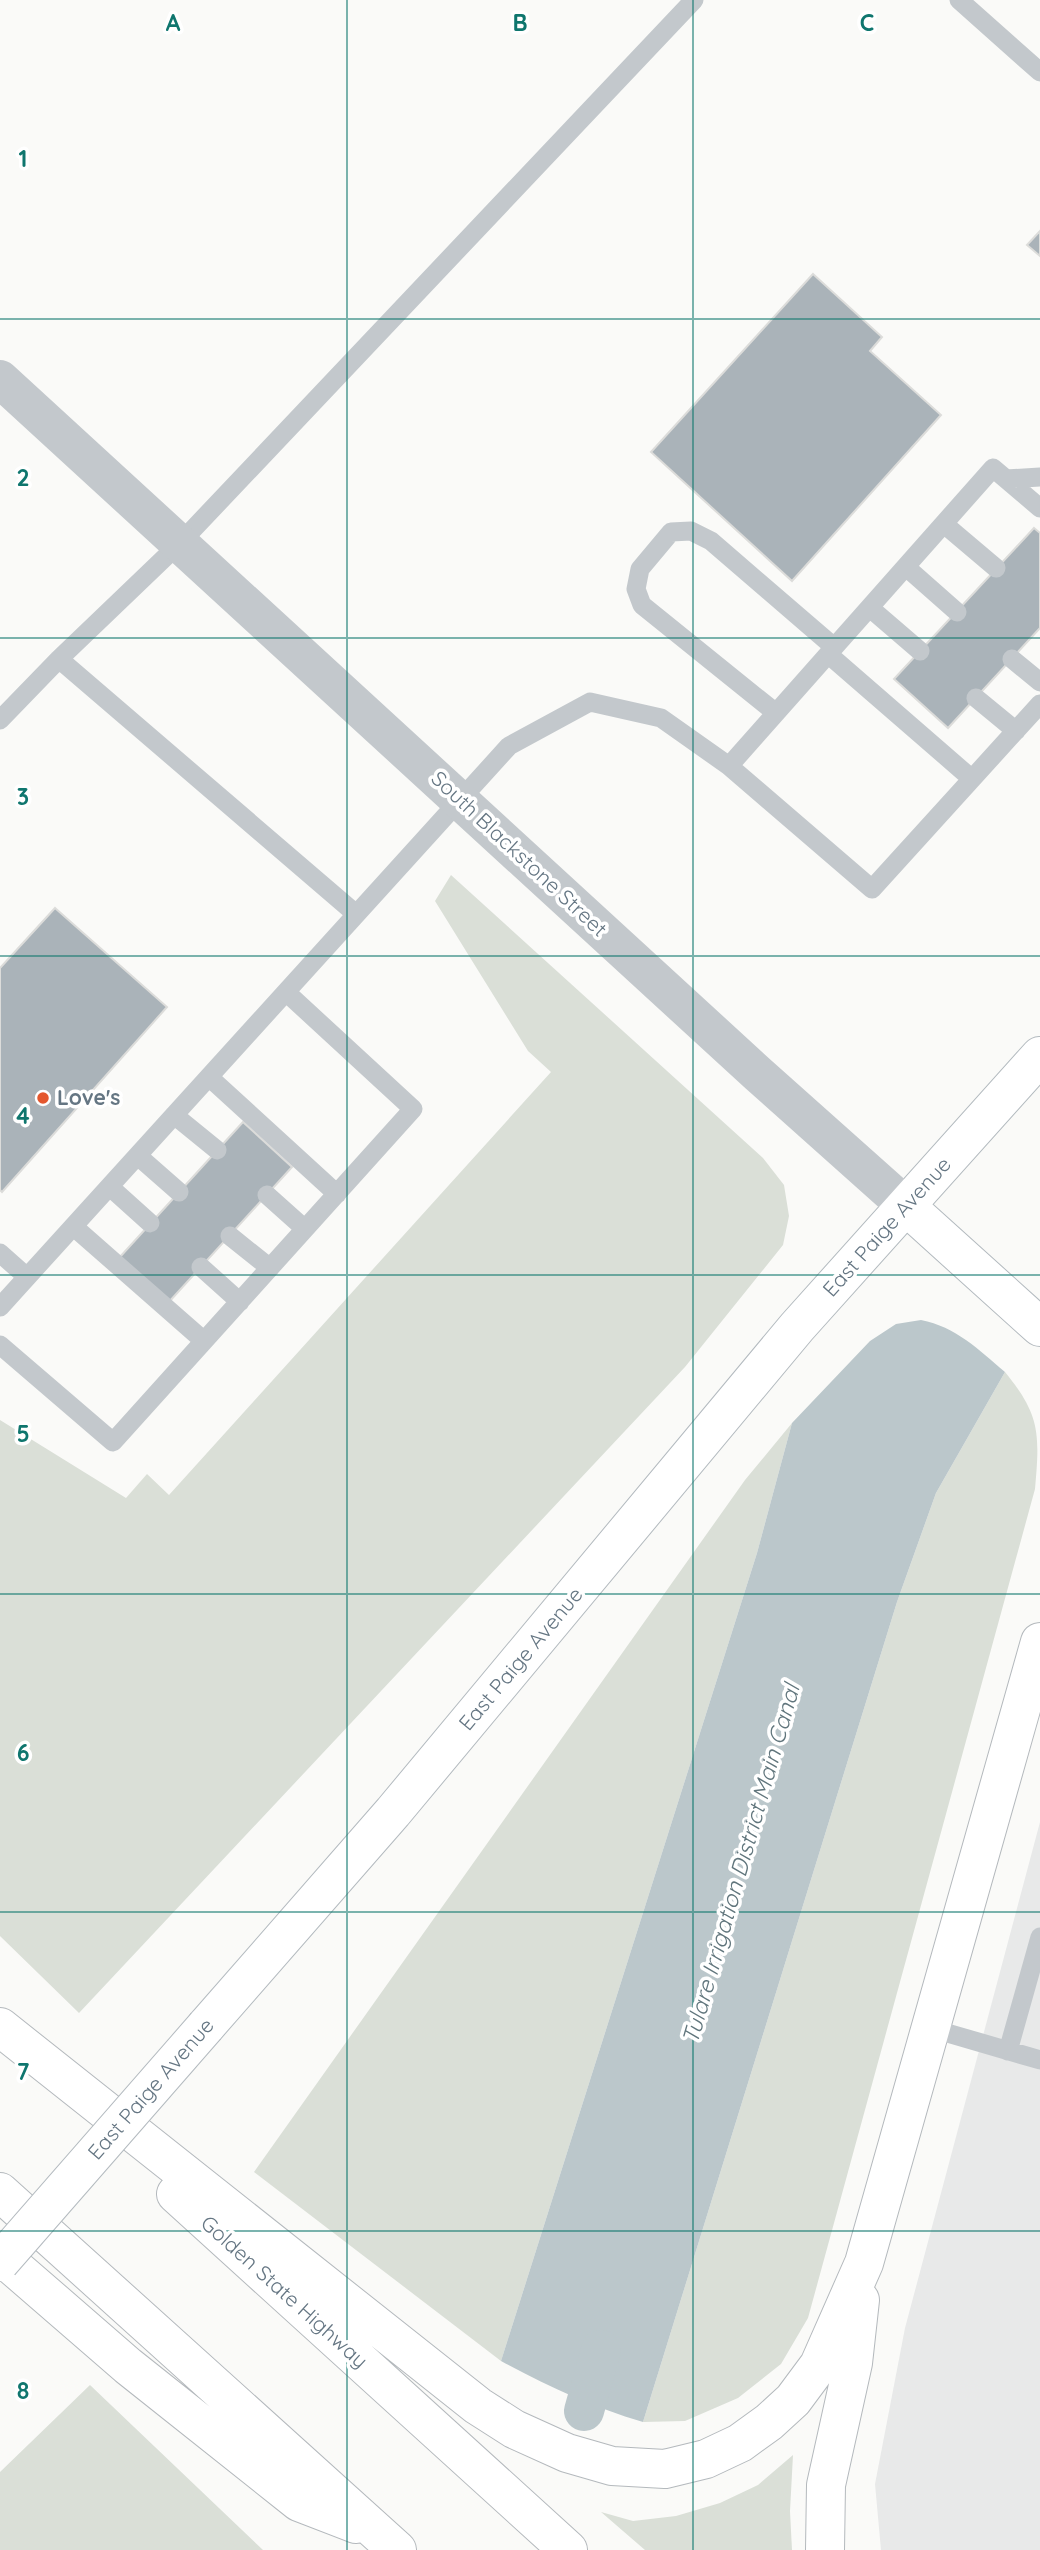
<svg xmlns="http://www.w3.org/2000/svg" width="1040" height="2550" font-family="Quicksand,sans-serif">
<rect width="100%" height="100%" fill="#fafaf8"/>
<path fill="#e8e9e9" d="M 1040,1822 L 1040,2550 L 881,2550 L 875,2484 L 905,2328 Z"/>
<path fill="#dadfd7" d="M 451,875 L 763,1158 L 784,1185 L 789,1216 L 783,1245 L 685,1367 L 79,2013 L 0,1936 L 0,1420 L 126,1498 L 147,1474 L 169,1495 L 551,1072 L 528,1051 L 435,901 Z
M 1005,1372 C 1040,1415 1040,1433 1035,1489 L 808,2318 L 781,2364 L 738,2398 L 685,2421 L 643,2422 L 897,1602 L 936,1493 Z
M 792,1423 L 757,1553 L 501,2361 L 254,2172 L 745,1480 Z
M 90,2385 L 263,2550 L 0,2550 L 0,2472 Z
M 793,2455 L 790,2511 L 792,2550 L 645,2550 L 601,2512 L 633,2521 L 676,2516 L 720,2503 L 758,2485 Z"/>
<path fill="#bbc7cb" d="M 921,1320 C 956,1327 978,1349 1005,1372 L 936,1493 L 897,1602 L 643,2422 C 592,2407 547,2386 501,2361 L 757,1553 L 792,1423 L 870,1341 L 896,1324 Z"/>
<g fill="none" stroke-linecap="round" stroke-linejoin="round">
<path stroke="#bbc7cb" stroke-width="40" d="M 584,2411 L 601,2350"/>
</g>
<path fill="#aab3b9" stroke="#dcdcda" stroke-width="2" d="M 1040,231 L 1040,256 L 1027,245 Z
M 813,274 L 882,337 L 870,351 L 941,415 L 792,581 L 651,452 Z
M 1034,528 L 1040,533 L 1040,628 L 948,728 L 894,679 Z
M 55,908 L 167,1007 L 2,1192 L 0,1190 L 0,968 Z
M 243,1122 L 292,1167 L 168,1303 L 119,1258 Z"/>
<g fill="none" stroke-linecap="round" stroke-linejoin="round">
<g stroke="#b3babf" stroke-width="40">
<path id="secondary" d="M 906,1206 L 1040,1327
M 206,2026 L 393,1812 L 797,1327 L 1040,1056"/>
</g>
<g stroke="#b4b9bd" stroke-width="40">
<path id="highway" d="M 0,2027 L 478,2406 L 514,2429 L 567,2453 L 612,2466 L 665,2469 L 706,2459 L 740,2443 L 769,2422 L 793,2400 L 819,2365 L 864,2263 L 1040,1642
M 0,2192 L 397,2550
M 176,2194 L 568,2550
M 0,2255 L 128,2366 L 299,2502 L 356,2524
M 825,2550 L 826,2485 L 853,2363 L 860,2300"/>
</g>
<path stroke="#c3c8cc" stroke-width="19" d="M 959,0 L 1040,72
M 1006,479 L 1040,477
M 944,524 L 996,568
M 906,567 L 957,612
M 870,608 L 920,651
M 828,654 L 972,779
M 59,659 L 356,914
M 1012,659 L 1040,682
M 976,698 L 1016,731
M 776,713 L 642,605 L 636,589 L 640,569 L 671,532 L 691,531 L 711,541 L 834,647
M 0,720 L 59,659 L 180,543 L 694,0
M 729,766 L 993,468 L 1040,508
M 209,1077 L 337,1194
M 174,1115 L 217,1150
M 138,1156 L 179,1192
M 110,1187 L 150,1223
M 267,1195 L 305,1229
M 74,1227 L 204,1341
M 230,1236 L 270,1268
M 0,1253 L 27,1277
M 201,1267 L 240,1302
M 0,1307 L 509,746 L 590,702 L 661,718 L 729,766 L 872,889 L 1040,704
M 0,1345 L 113,1442 L 413,1109 L 286,992
M 930,2028 L 1040,2060
M 1008,2051 L 1040,1937"/>
<path stroke="#c3c8cc" stroke-width="38" d="M 0,379 L 758,1074 L 906,1206"/>
<use href="#secondary" stroke="#fff" stroke-width="38"/>
<use href="#highway" stroke="#fff" stroke-width="38"/>
<g stroke="#b3babf" stroke-width="40" stroke-linecap="butt">
<path id="secondary-bridge" d="M 0,2262 L 206,2026"/>
</g>
<use href="#secondary-bridge" stroke="#fff" stroke-width="38"/>
</g>
<path fill="none" stroke="#0f766e" stroke-width="2" stroke-opacity="0.55" d="M 347,0 L 347,2550M 693,0 L 693,2550M 0,319 L 1040,319M 0,638 L 1040,638M 0,956 L 1040,956M 0,1275 L 1040,1275M 0,1594 L 1040,1594M 0,1912 L 1040,1912M 0,2231 L 1040,2231"/>
<circle fill="#e4572e" stroke="#fff" stroke-width="2.5" cx="43" cy="1098" r="7"/>
<g text-anchor="middle" stroke-width="7" stroke-linejoin="round" paint-order="stroke">
<g font-size="21" fill="#657683" stroke="#fff">
<text transform="translate(519 854) rotate(43)" y="7">South Blackstone Street</text>
<text transform="translate(887 1227) rotate(-48)" y="7">East Paige Avenue</text>
<text transform="translate(521 1659) rotate(-50)" y="7">East Paige Avenue</text>
<text transform="translate(151 2089) rotate(-49)" y="7">East Paige Avenue</text>
<text transform="translate(284 2292) rotate(42)" y="7">Golden State Highway</text>
</g>
<g font-size="21" font-weight="bold" fill="#657683" stroke="#fff" text-anchor="start">
<text x="57" y="1105">Love's</text>
</g>
<g font-size="23" font-style="italic" fill="#60757c" stroke="#fff">
<text transform="translate(741 1864) rotate(-74)" y="8">Tulare Irrigation District Main Canal</text>
</g>
</g>
<g font-size="23" text-anchor="middle" font-weight="bold" fill="#0f766e" stroke="#fff" stroke-width="7" stroke-linejoin="round" paint-order="stroke">
<text x="173" y="31">A</text>
<text x="520" y="31">B</text>
<text x="867" y="31">C</text>
<text x="23" y="167">1</text>
<text x="23" y="486">2</text>
<text x="23" y="805">3</text>
<text x="23" y="1124">4</text>
<text x="23" y="1442">5</text>
<text x="23" y="1761">6</text>
<text x="23" y="2080">7</text>
<text x="23" y="2399">8</text>
</g>
</svg>
